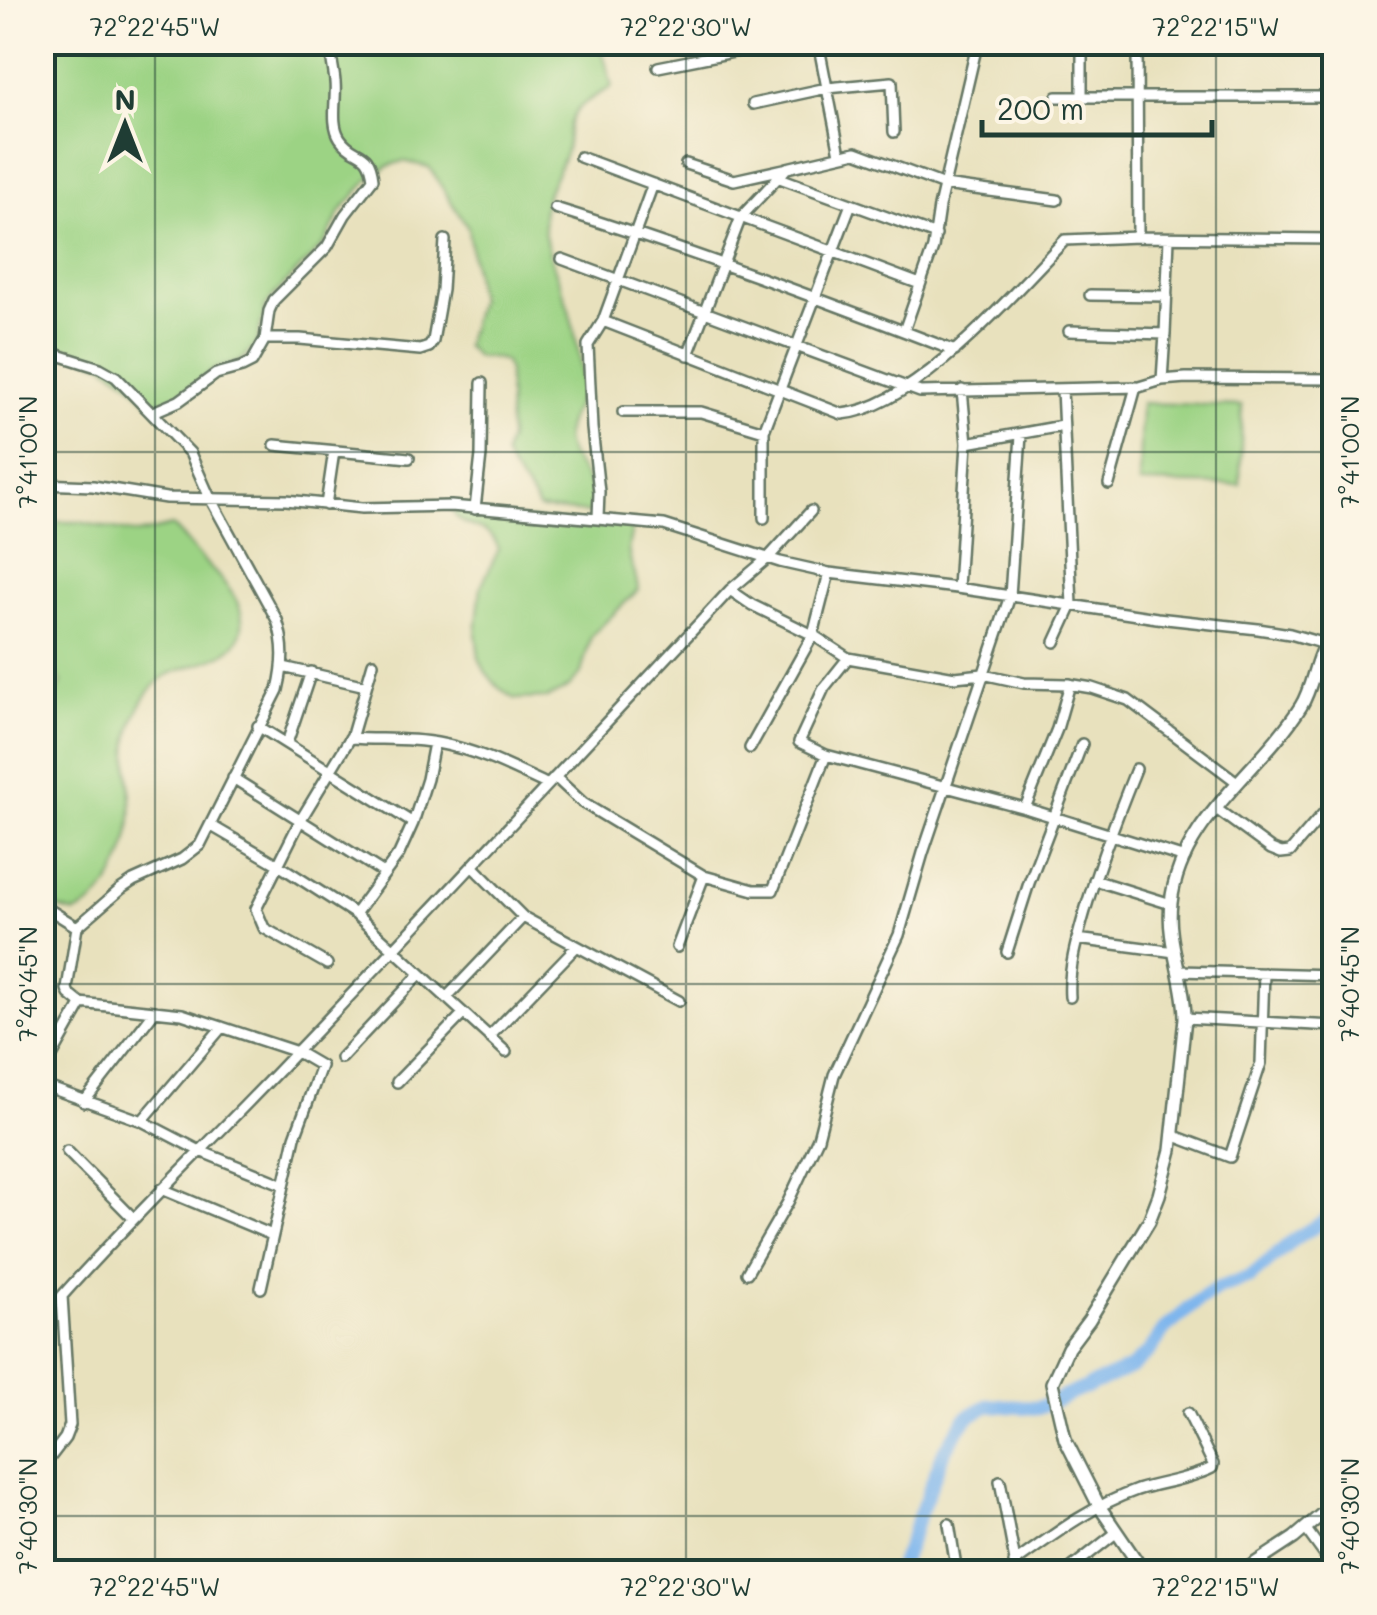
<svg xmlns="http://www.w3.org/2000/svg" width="1377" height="1615" font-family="Mali,sans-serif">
<rect width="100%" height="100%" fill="#fcf5e5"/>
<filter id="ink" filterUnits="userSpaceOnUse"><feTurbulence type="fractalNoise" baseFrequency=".01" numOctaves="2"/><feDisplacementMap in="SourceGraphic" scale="20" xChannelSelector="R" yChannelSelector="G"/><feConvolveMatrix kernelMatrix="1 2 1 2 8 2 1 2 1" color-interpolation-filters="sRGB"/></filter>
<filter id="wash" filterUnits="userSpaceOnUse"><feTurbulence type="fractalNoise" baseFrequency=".0048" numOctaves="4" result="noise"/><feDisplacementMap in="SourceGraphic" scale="40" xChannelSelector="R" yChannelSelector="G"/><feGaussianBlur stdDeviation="2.25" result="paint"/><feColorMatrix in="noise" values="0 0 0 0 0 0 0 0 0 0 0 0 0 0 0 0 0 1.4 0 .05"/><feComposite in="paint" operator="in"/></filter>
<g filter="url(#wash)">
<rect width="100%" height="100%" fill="#e8e1bd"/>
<path fill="#9cd384" stroke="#5e885c" stroke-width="2.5" d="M 42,43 L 599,43 C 606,57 607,71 612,87 C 594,97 574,105 569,127 C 567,135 568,143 566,150 C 561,169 546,187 544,207 C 539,240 560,278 569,310 C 574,329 579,351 581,370 C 582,378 583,385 581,393 C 576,411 562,424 566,444 C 572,470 600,480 591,513 L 539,509 C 529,488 513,476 504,455 L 509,439 L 508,371 L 505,362 L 496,358 L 476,357 L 465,346 L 478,300 L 468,228 L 429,167 L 403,161 L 388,166 L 368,180 L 341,211 L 325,243 L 272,297 L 265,308 L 257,342 L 244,358 L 238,362 L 217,368 L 179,395 L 156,404 L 148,402 L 128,381 L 103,364 L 43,344 Z
M 1141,403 L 1242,406 L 1240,485 L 1139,483 Z
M 451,509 L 523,519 L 634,526 C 621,560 635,560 638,590 L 591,636 L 581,673 L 569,687 L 548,698 L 515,699 L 498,687 L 485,671 L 479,658 L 476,633 L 481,586 L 499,549 C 486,518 466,536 451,509 Z
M 43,517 L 53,522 L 80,522 L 138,534 L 172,526 C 182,535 189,545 198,555 C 216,575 249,601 241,632 C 233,663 187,662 164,677 C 150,687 139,705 134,720 C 121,756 134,784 131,819 C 129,854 109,900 75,913 L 58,908 L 43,896 L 43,835 L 47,829 L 49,797 L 43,776 L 43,721 L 62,682 L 54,671 L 43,667 Z"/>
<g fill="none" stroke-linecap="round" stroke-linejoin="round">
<path stroke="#7db5ed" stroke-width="14" d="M 898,1572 L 944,1451 L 967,1417 L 989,1405 L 1038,1408 L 1131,1368 L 1149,1352 L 1164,1330 L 1199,1300 L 1218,1288 L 1250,1277 L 1296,1238 L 1334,1215"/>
</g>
</g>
<g filter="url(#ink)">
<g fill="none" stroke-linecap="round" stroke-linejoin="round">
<g stroke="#657664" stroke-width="14">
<path id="minor" d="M 818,42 L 840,154
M 1137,42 L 1138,237
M 658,67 L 784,42
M 1057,97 L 1334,97
M 1082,97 L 1082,42
M 753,104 L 827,88 L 892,82 L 894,132
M 580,157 L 920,284
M 686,164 L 734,180 L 784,169
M 777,177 L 936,235
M 555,208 C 690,250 823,300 955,351
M 562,259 L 920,392 L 1139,387 L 1162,380 L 1186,378 L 1334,379
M 1090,295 L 1167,296
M 603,321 L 842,414 C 915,408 1014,292 1065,240 L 1138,237 L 1334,239
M 904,331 L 933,248 L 939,207 L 976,49 L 975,42
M 1069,331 L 1165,334 L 1169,238
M 265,339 L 300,339 L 420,350 L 429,347 L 433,341 L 442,290 L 445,240
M 42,350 L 100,368 L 116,377 L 190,453 L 210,498 L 277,620 C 285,645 284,664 278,690 L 200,845 L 182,859 L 133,881 L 121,889 L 77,927 L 67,989 L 69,994 L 80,1003 L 182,1014 L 297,1052 L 321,1066 L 295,1137 L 261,1288
M 688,355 L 741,217 L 787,168 L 856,152 L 944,185 L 1057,200
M 1162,380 L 1165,334
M 623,412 L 701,412 L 764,431
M 151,413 L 179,401 L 216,374 L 242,367 L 252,362 L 265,339 L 269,311 L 274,300 L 327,247 L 345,215 L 373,179 C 369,146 354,159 340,138 C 330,123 337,99 335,82 C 334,69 330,56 330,42
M 967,443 L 1062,426
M 275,445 L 409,458
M 42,484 L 93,486 L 166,498 L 286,500 L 362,508 L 451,506 L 664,525 L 780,562 L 829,573 L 957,588 L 1157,618 L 1258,629 L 1290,634 L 1325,644
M 1109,484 L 1136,387
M 326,505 L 334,451
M 475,509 L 481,455 L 482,383
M 598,518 L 599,492 L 592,428 L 588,345 L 603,321 L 653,184
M 764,518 L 764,431 L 851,204
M 958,588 L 967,443 L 962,390
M 730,590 L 752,605 L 813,635 L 848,658 L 955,677 L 983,674 L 1024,683 L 1068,684 L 1092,688 L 1128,700 L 1237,782
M 1055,642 L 1072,605 L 1062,389
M 848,658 L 824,688 L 799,742 L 826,755 L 1025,808 L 1185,858
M 283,667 L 366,686
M 1317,668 L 1334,670
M 258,726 L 413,823
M 350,738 C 379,740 409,738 437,743 C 477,750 512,768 548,785
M 287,743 L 311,672
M 750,748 L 813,635 L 829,573
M 555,777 L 583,803 L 704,876 L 754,890 L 773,890 L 826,755
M 233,778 L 384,873
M 1025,808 L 1057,729 L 1070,684
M 1215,808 L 1271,849 L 1281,853 L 1290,852 L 1334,801
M 210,825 L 277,864 L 355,914 L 506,1052
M 472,866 L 523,917 L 679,1001
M 1094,880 L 1171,904
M 42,905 L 77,927
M 355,914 L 399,854 L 413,823 L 427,779 L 434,743
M 1077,939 L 1175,952
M 677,947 L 704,876
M 1007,952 L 1029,883 L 1082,744
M 327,964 L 264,928 L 256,909 L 300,821 L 352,735 L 373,663
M 1179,971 L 1334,975
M 1070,997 C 1068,969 1077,939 1085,911 C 1099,863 1117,816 1136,769
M 446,998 L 523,917
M 1185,1018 L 1334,1026
M 489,1037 L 576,947
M 341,1058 L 420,974
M 42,1074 L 82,1003
M 397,1082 L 463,1014
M 42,1085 L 142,1121 L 200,1151 L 284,1185
M 84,1102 L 155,1011
M 142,1121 L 222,1027
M 1172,1135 L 1230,1157 L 1261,1063 L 1264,973
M 67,1151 L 133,1218
M 162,1189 L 272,1235
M 747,1273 L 788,1202 L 818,1138 L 834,1075 L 899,935 L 923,853 L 1010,596 L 1021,435
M 42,1468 L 65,1438 L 70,1425 L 62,1296 C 133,1216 210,1143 284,1065 C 426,917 565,766 706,616 L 730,590 L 768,558 L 811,511
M 1000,1481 L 1017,1572
M 949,1524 L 957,1572
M 1305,1528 L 1334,1568
M 1014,1563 C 1053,1535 1091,1506 1137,1490 C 1162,1482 1188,1480 1212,1468 L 1213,1464 L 1188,1413
M 1066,1572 L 1117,1532"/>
</g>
<g stroke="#657664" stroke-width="16">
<path id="tertiary" d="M 1144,1572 L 1099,1506 L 1065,1439 L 1052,1383 L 1068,1348 L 1089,1320 L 1149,1221 L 1159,1195 L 1171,1150 L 1185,1018 C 1185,980 1166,941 1171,903 C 1180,820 1260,772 1301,706 C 1312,688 1314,666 1323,648 C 1326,641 1331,635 1334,628
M 1242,1572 L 1294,1538 L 1334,1504"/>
</g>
<use href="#minor" stroke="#fff" stroke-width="9"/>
<use href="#tertiary" stroke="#fff" stroke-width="11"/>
</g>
</g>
<path fill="none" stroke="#1f3d34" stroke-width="2.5" stroke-opacity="0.45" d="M 155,42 L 155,1572M 686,42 L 686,1572M 1216,42 L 1216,1572M 42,452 L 1334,452M 42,984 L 1334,984M 42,1516 L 1334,1516"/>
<rect width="1377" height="1615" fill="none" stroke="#fcf5e5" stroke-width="110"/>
<g transform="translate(125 125)" stroke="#fcf5e5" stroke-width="8" paint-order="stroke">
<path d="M0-8L18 38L0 25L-18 38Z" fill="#1f3d34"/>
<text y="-15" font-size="28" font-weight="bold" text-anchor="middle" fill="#1f3d34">N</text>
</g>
<path d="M982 120v15h230v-15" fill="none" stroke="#1f3d34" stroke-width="5"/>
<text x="997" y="120" font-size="30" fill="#1f3d34" stroke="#fcf5e5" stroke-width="8" paint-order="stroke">200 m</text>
<rect x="55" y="55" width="1267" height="1505" fill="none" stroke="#1f3d34" stroke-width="4"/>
<g font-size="25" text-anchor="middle" fill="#1f3d34">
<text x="155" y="36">72°22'45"W</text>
<text x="686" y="36">72°22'30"W</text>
<text x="1216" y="36">72°22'15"W</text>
<text transform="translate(28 452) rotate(-90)" y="9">7°41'00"N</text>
<text transform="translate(1350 452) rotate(-90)" y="9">7°41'00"N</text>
<text transform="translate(28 984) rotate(-90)" y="9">7°40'45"N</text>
<text transform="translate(1350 984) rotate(-90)" y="9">7°40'45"N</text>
<text transform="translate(28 1516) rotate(-90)" y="9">7°40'30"N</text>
<text transform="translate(1350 1516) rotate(-90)" y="9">7°40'30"N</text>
<text x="155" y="1596">72°22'45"W</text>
<text x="686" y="1596">72°22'30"W</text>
<text x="1216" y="1596">72°22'15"W</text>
</g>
</svg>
